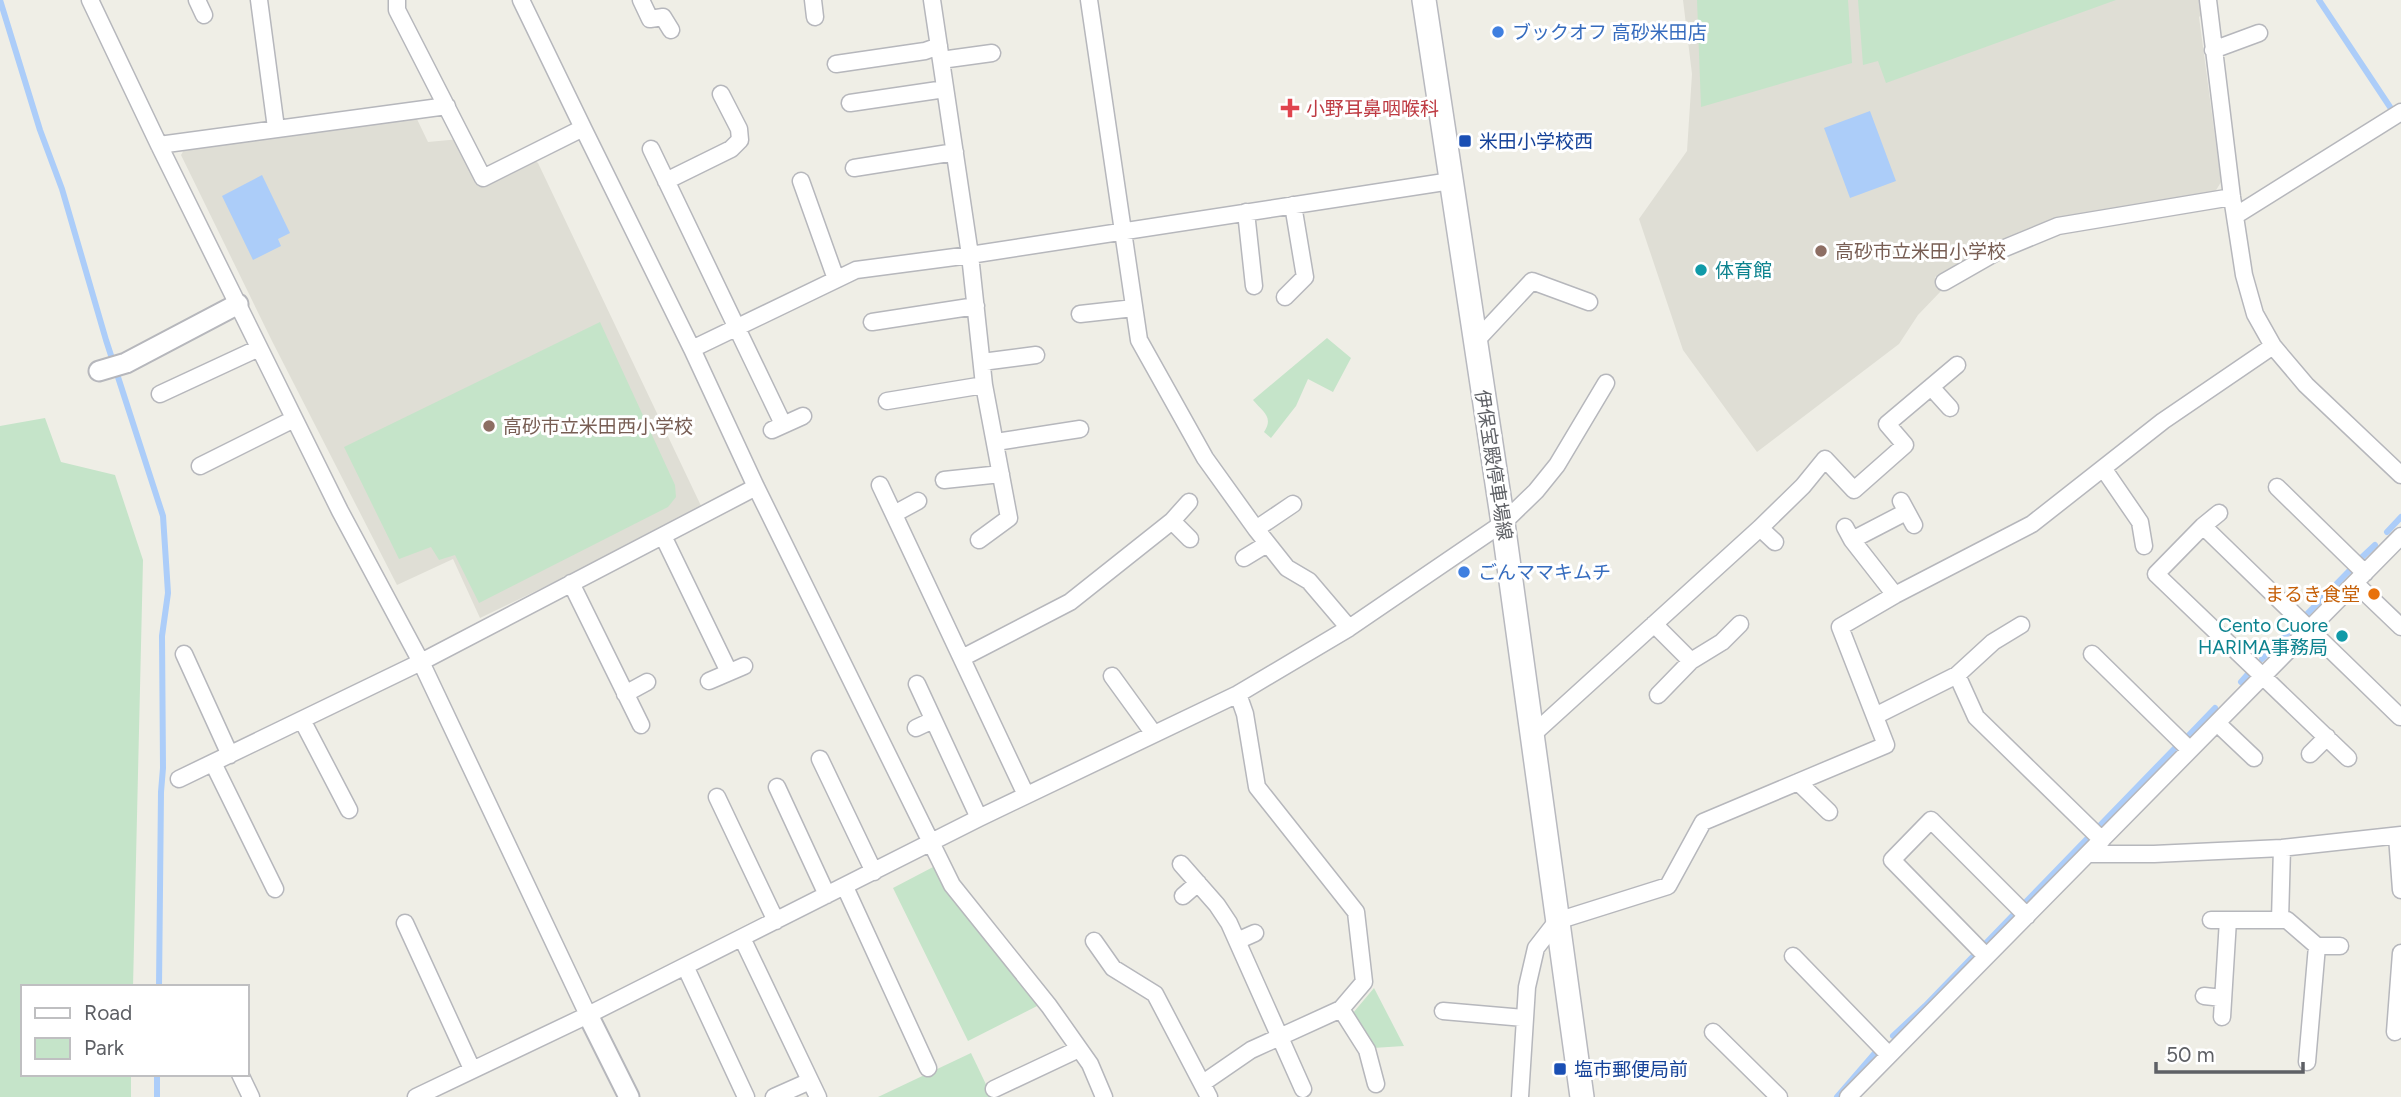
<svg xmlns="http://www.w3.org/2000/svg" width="2401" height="1097" font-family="Figtree,'Noto Sans JP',sans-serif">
<rect width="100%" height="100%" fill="#efeee6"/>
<path fill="#dfded5" d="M 1683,0 L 2201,0 L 2202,14 L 2199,17 L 2221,182 L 2215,192 L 2196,199 L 2052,224 L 1935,277 L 1941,291 L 1918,315 L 1899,344 L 1757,452 L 1683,350 L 1639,219 L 1687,151 L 1692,74 Z
M 415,115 L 428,142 L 460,139 L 481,181 L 534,160 L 538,163 L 703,510 L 480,618 L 453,559 L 397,585 L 272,341 L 181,155 L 184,150 Z"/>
<path fill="#c5e4c9" d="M 1697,0 L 1848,0 L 1852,63 L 1701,107 Z
M 1858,0 L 2116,0 L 1886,83 L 1878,61 L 1863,65 Z
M 600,322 L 675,485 L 676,497 L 668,507 L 479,603 L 455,555 L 439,560 L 431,547 L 399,559 L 344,447 Z
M 1327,338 L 1351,358 L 1333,392 L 1308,379 L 1296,406 L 1271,438 L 1264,432 C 1274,417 1263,412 1253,400 Z
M 45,418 L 61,462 L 115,475 L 143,560 L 133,987 L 23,987 L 23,1074 L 131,1074 L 131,1097 L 0,1097 L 0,426 Z
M 935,866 L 1041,1004 L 968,1041 L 893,888 Z
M 1374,988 L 1404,1046 L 1373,1048 L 1353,1013 Z
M 971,1053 L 992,1097 L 878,1097 Z"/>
<path fill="#accdf9" d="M 1870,111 L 1896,181 L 1850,198 L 1824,128 Z
M 262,175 L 290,233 L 278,239 L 281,246 L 253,260 L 222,196 Z"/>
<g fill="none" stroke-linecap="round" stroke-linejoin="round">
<path stroke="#accdf9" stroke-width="6" d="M 0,0 L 40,130 L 62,189 L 106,340 L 163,516 L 168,593 L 162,636 L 163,768 L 161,792 L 159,987
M 2319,0 L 2392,110
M 2387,532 L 2401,517
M 2359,560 L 2375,545
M 2307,614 L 2352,568
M 2262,659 L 2295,626
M 2241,682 L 2248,674
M 2189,735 L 2215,708
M 1893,1036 L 1925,1006 L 2177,746
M 157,1097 L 157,1074
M 1837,1097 L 1875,1053"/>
<g stroke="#b6b7bc" stroke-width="19">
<path id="minor" d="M 90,0 L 159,145 L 340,511 L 421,662 L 588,1015
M 197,0 L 204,15
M 259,0 L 276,128
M 397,0 L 397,10 L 483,178 L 583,128 L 692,349 L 756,487 L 952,885 L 1049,1006 L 1090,1064 L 1104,1097
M 521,0 L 583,128
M 641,0 L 650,19 L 663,17 L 671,30
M 813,0 L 815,17
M 932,0 L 970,255 L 984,385 L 1009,518 L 979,540
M 1089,0 L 1139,340 L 1205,458 L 1256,529 L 1287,568 L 1309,581 L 1349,628
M 2208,0 L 2232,197 L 2244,275 L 2255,314 L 2273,346 L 2306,385 L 2401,475
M 2213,50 L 2259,33
M 941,60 L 992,53
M 836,64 L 925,51 L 939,46
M 850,103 L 945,89
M 159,145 L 447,106
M 651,149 L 783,424
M 854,168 L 955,152
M 666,181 L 731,149 L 740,140 L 739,129 L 721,94
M 801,181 L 836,279
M 1246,212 L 1254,286
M 2235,216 L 2401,112
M 1944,282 L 2000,250 L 2058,226 L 2232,197
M 1285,297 L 1305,277 L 1293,205
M 1080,314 L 1134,308
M 872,322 L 976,306
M 1475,342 L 1532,281 L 1589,302
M 692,349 L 856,270 L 970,255 L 1451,181
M 982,362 L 1036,355
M 1931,387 L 1950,408
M 160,394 L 259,348
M 887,401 L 984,385
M 772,430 L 803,416
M 996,442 L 1080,429
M 200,466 L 294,419
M 2103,468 L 2140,522 L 2144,546
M 944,480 L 1001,474
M 880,485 L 1026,795
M 2277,487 L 2365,573
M 1901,501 L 1914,525
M 2219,513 L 2203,526 L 2156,574 L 2348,758
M 894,514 L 918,501
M 1172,521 L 1190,539
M 2203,526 L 2400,717
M 1845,527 L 1852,540 L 1895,595
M 1760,528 L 1775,542
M 1256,529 L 1293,504
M 663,536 L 729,672
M 1852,540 L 1906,512
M 1244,558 L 1267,544
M 571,583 L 641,725
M 2355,583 L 2401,627
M 1654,624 L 1691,661
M 184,654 L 230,755
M 2092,654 L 2190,750
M 962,658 L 1070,602 L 1172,521 L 1189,502
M 1957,675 L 1976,717 L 2102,840
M 1112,676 L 1154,734
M 709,681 L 744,666
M 917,684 L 979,818
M 625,694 L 647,682
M 1658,695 L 1691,661 L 1722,642 L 1740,624
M 1875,716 L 1957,675 L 1993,642 L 2021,625
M 302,720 L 349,810
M 2217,723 L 2254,758
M 916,728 L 933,720
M 1531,736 L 1760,528 L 1803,486 L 1825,459 L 1854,490 L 1905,445 L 1887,424 L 1957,365
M 2310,754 L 2327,737
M 820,759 L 874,872
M 213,763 L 275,889
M 179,779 L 421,662 L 756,487
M 1798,782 L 1829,812
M 777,787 L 827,895
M 717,797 L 776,921
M 2397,836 L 2401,890
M 2282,848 L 2280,920 L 2287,920 L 2317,946 L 2307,1062
M 2088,854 L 2154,854 L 2282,848 L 2401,835
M 1181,864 L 1217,905 L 1229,923 L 1303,1089
M 845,887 L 928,1068
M 1183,896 L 1198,883
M 2211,920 L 2280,920
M 405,923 L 472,1069
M 742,938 L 818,1097
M 1094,941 L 1113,968 L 1155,994 L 1209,1097
M 1237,941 L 1255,933
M 2317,946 L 2340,946
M 1793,956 L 1889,1055
M 1986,956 L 1892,860 L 1931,820 L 2027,916
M 685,966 L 746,1097
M 2204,996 L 2223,998
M 1341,1009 L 1367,1050 L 1376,1084
M 1443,1011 L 1524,1018
M 2222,1017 L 2228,920
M 1713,1032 L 1779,1097
M 2395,1032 L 2401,953
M 240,1074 L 251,1097
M 1203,1083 L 1251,1050 L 1341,1009 L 1364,982 L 1356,912 L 1257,787 L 1245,714 L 1238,694
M 994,1089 L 1079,1049
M 416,1097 L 588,1015 L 979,818 L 1238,694 L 1349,628 L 1503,523 L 1536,491 L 1557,465 L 1606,383
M 774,1097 L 810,1081
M 1520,1097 L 1527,987 L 1536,948 L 1557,921 L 1668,886 L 1703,822 L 1886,745 L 1840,627 L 1895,595 L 2032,524 L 2163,421 L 2273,346
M 1848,1097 L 2401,536"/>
</g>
<g stroke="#b6b7bc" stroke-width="23">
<path id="tertiary" d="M 99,371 L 126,363 L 238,304
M 588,1015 L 629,1097"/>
</g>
<g stroke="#b8b9bf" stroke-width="26">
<path id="secondary" d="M 1424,0 L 1503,523 L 1582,1097"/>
</g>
<use href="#minor" stroke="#fff" stroke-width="16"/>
<use href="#tertiary" stroke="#fff" stroke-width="19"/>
<use href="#secondary" stroke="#fff" stroke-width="23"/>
</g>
<g fill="#3f7fe0" stroke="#fff" stroke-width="2.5">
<circle cx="1498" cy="32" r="7"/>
<circle cx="1464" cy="572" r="7"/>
</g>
<path fill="#e0444e" stroke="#fff" stroke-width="2.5" d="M1286.5 97.5h7v7h7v7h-7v7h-7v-7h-7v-7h7z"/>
<g fill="#1a4fb4" stroke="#fff" stroke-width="2.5">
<rect x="1458" y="134" width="14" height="14" rx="3.5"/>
<rect x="1553" y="1062" width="14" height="14" rx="3.5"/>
</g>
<g fill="#8d6e63" stroke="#fff" stroke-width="2.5">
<circle cx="1821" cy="251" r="7"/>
<circle cx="489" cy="426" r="7"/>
</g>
<g fill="#0f9aa8" stroke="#fff" stroke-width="2.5">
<circle cx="1701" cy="270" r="7"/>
<circle cx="2342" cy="636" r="7"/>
</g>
<circle fill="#e8710a" stroke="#fff" stroke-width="2.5" cx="2374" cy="594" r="7"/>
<g text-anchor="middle" stroke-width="6" stroke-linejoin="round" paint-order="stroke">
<g font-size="19" fill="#366cbe" stroke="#fff" text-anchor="start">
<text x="1512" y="39">ブックオフ 高砂米田店</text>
<text x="1478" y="579">ごんママキムチ</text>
</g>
<g font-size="19" fill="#be3a42" stroke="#fff" text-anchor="start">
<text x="1306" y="115">小野耳鼻咽喉科</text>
</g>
<g font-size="19" fill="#164399" stroke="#fff" text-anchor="start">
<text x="1479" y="148">米田小学校西</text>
<text x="1574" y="1076">塩市郵便局前</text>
</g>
<g font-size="19" fill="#785e54" stroke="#fff" text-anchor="start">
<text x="1835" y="258">高砂市立米田小学校</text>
<text x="503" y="433">高砂市立米田西小学校</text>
</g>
<g font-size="19" fill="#0d838f" stroke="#fff" text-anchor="start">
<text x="1715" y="277">体育館</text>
<text x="2328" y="632" text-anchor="end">Cento Cuore<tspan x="2328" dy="22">HARIMA事務局</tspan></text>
</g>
<g font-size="19" fill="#5e6065" stroke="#fff">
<text transform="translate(1494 465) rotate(81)" y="7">伊保宝殿停車場線</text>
</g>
<g font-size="19" fill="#c56008" stroke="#fff" text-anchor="end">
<text x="2360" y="601">まるき食堂</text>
</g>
</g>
<rect x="21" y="985" width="228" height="91" fill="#ffffff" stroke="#bfbfc1" stroke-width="2"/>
<rect x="35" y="1008" width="35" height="10" fill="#ffffff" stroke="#bfbfc1" stroke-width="2"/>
<text x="84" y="1020" font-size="21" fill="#5e6065">Road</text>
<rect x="35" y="1038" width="35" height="21" fill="#c5e4c9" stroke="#bfbfc1" stroke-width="2"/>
<text x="84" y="1055" font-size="21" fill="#5e6065">Park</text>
<path d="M2156 1062v10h147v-10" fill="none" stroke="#5e6065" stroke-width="3.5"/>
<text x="2166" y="1062" font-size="21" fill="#5e6065" stroke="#ffffff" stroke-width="5" paint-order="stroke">50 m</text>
</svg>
